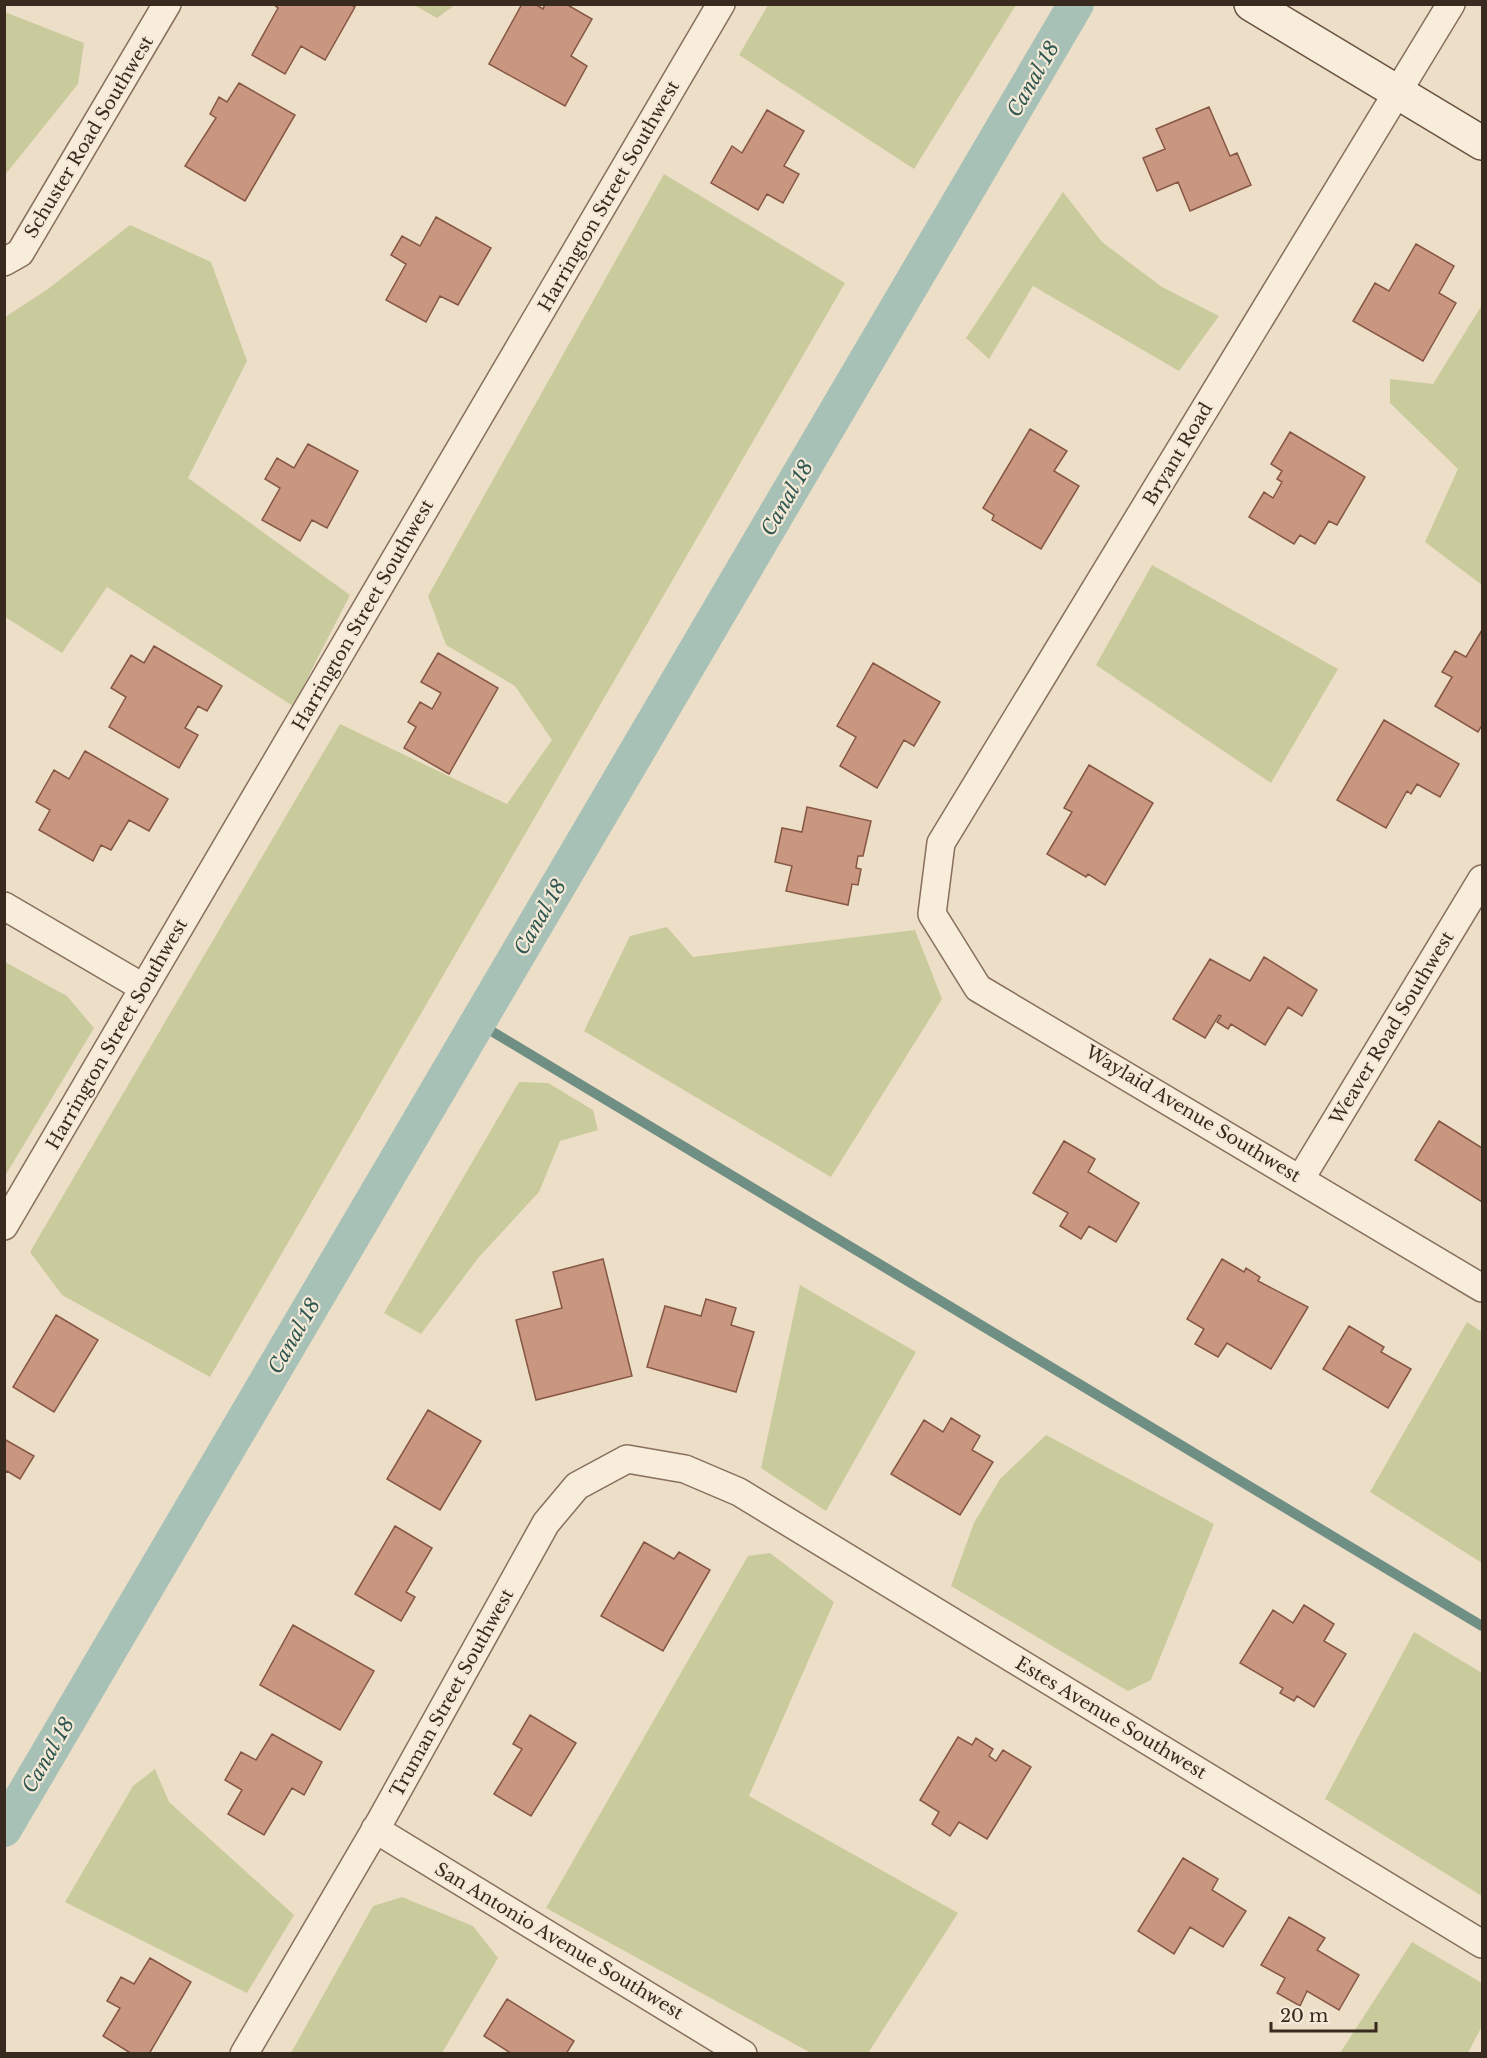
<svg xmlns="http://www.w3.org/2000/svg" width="1487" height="2058" font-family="'Libre Baskerville',serif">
<rect width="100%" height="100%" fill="#eddec8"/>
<path fill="#cacb9c" d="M 414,5 L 455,5 L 437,18 Z
M 768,5 L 768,4 L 1016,5 L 914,169 L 739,55 Z
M 5,12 L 84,43 L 78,84 L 5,175 Z
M 664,174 L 845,283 L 210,1377 L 62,1295 L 30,1252 L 340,724 L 507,804 L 552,740 L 515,686 L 446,645 L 428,596 Z
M 1063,192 L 1102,242 L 1162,287 L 1219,316 L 1179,371 L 1033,286 L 989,359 L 966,338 Z
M 130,225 L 211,262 L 247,361 L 188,478 L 350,595 L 293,706 L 107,587 L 62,653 L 5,617 L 5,317 L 48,289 Z
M 1482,305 L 1482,585 L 1425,542 L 1458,469 L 1390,403 L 1390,379 L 1433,384 Z
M 1152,565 L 1338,669 L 1271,783 L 1096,665 Z
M 667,927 L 693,957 L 915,930 L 942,999 L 831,1177 L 584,1031 L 630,936 Z
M 5,962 L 67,996 L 94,1028 L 5,1176 Z
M 519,1082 L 548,1083 L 593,1110 L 598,1130 L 560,1141 L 539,1192 L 479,1257 L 421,1334 L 384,1313 Z
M 800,1285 L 916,1352 L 826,1511 L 761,1468 Z
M 1467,1322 L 1482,1332 L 1482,1563 L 1370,1492 Z
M 1046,1435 L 1214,1524 L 1151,1680 L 1128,1691 L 951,1586 L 974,1523 L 1000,1479 Z
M 770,1553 L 834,1602 L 749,1796 L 958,1913 L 868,2053 L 811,2053 L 546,1908 L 748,1556 Z
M 1414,1632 L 1482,1673 L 1482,1896 L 1325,1799 Z
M 155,1769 L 169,1802 L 294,1915 L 247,1993 L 65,1902 L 133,1786 Z
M 402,1897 L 473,1926 L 498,1958 L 442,2053 L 291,2053 L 373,1906 Z
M 1412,1942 L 1482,1983 L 1482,2026 L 1468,2053 L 1340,2053 Z"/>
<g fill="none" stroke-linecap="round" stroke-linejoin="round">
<path stroke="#6f8f84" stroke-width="10" d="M 478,1023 L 1482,1626"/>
<path stroke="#a8c1b7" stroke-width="36" d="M 4,1829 L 1076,4"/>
</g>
<path fill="#c9967f" stroke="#865744" stroke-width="1.5" d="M 273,4 L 350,4 L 355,7 L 325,60 L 301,46 L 285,74 L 252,55 L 278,8 Z
M 522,4 L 535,4 L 543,9 L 545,4 L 566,4 L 592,19 L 571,56 L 587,66 L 565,106 L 489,64 Z
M 239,83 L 295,115 L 245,201 L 185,166 L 216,118 L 210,114 L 219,97 L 227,102 Z
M 1209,107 L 1230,156 L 1237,153 L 1251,185 L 1190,211 L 1178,182 L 1157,191 L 1143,158 L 1165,149 L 1156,129 Z
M 767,110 L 804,131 L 784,166 L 799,174 L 783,203 L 767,194 L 758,210 L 711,183 L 732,146 L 742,153 Z
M 436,217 L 491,248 L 458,305 L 440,296 L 426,322 L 386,300 L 406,264 L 391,255 L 402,236 L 420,246 Z
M 1416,244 L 1454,266 L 1439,293 L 1456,303 L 1423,361 L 1353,321 L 1375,283 L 1389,291 Z
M 1030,429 L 1067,451 L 1054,471 L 1079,486 L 1041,549 L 992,520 L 994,515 L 983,508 Z
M 1290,432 L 1365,477 L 1337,525 L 1329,521 L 1315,544 L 1300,535 L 1294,544 L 1249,517 L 1264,492 L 1273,498 L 1282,482 L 1277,479 L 1282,471 L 1271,464 Z
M 308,444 L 358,471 L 327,528 L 312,520 L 300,541 L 262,520 L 280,488 L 265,479 L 277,458 L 294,468 Z
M 1482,630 L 1482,725 L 1478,732 L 1435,706 L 1452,677 L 1442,672 L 1455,651 L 1466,657 Z
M 154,646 L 222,686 L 207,711 L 198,706 L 185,728 L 198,735 L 179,768 L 109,727 L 126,697 L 111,688 L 131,655 L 144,663 Z
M 438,653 L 498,688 L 449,774 L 404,748 L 416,727 L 408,722 L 420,702 L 432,709 L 441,693 L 421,682 Z
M 873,663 L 940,702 L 914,746 L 904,740 L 877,788 L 840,766 L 856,737 L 837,726 Z
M 1384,720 L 1459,764 L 1440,797 L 1417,784 L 1411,794 L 1407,791 L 1386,828 L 1337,800 Z
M 85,751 L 168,799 L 149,831 L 129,820 L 111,850 L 101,845 L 93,861 L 39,830 L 50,810 L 36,802 L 54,770 L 69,779 Z
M 1089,765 L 1153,803 L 1105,885 L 1088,874 L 1086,877 L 1047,854 L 1072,812 L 1064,808 Z
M 807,807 L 871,821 L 863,856 L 858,856 L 856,868 L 861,869 L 858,885 L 852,884 L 848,905 L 786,891 L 792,866 L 775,862 L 782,828 L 802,832 Z
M 1264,957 L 1317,990 L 1302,1016 L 1288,1007 L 1265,1045 L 1231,1024 L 1228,1029 L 1217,1022 L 1221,1016 L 1219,1015 L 1205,1038 L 1173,1019 L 1210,959 L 1250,981 Z
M 1439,1121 L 1482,1148 L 1482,1202 L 1415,1160 Z
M 1064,1141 L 1095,1159 L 1088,1172 L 1139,1203 L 1116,1242 L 1089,1226 L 1081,1239 L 1060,1226 L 1068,1213 L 1033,1193 Z
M 603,1259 L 632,1376 L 536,1400 L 516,1320 L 562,1308 L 553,1272 Z
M 1222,1259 L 1244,1272 L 1246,1268 L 1260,1277 L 1258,1281 L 1308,1307 L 1271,1369 L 1227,1343 L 1218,1357 L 1195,1344 L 1204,1329 L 1187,1319 Z
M 706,1299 L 736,1308 L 731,1325 L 754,1332 L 736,1392 L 647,1367 L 665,1306 L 701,1316 Z
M 56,1315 L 98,1340 L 54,1412 L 13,1387 Z
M 1349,1326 L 1384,1347 L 1381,1352 L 1411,1369 L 1388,1408 L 1323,1369 Z
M 428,1410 L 481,1441 L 440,1510 L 387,1479 Z
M 951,1418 L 980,1436 L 972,1450 L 993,1462 L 960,1515 L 891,1474 L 924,1420 L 943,1432 Z
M 4,1439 L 34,1456 L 20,1479 L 7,1471 L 4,1474 Z
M 395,1526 L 432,1548 L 406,1592 L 415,1597 L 401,1621 L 355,1594 Z
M 644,1542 L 674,1559 L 679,1552 L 710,1570 L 663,1651 L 601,1616 Z
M 1304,1605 L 1334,1624 L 1324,1641 L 1346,1654 L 1314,1707 L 1297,1696 L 1294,1701 L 1280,1693 L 1283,1688 L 1240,1663 L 1273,1610 L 1293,1623 Z
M 293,1625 L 374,1671 L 340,1730 L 260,1685 Z
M 530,1715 L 576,1743 L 531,1816 L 494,1794 L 522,1749 L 513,1744 Z
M 272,1734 L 322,1762 L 304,1795 L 292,1788 L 264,1835 L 228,1814 L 242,1790 L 225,1780 L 241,1752 L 256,1760 Z
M 958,1737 L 972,1745 L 976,1738 L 993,1749 L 989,1756 L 996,1761 L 1003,1750 L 1031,1767 L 987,1839 L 959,1822 L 950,1836 L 932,1824 L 939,1812 L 920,1800 Z
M 1183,1858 L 1218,1879 L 1212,1890 L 1246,1911 L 1223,1947 L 1190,1927 L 1174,1954 L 1138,1931 Z
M 1289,1917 L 1325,1938 L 1317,1950 L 1359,1975 L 1339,2010 L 1307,1991 L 1300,2006 L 1277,1993 L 1285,1978 L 1261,1965 Z
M 150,1958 L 191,1982 L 149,2054 L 132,2054 L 103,2036 L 120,2008 L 107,2001 L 121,1977 L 134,1984 Z
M 507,1999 L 574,2041 L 566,2054 L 512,2054 L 484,2036 Z"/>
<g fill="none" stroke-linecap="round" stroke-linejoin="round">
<g stroke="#886f5d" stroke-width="30">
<path id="street" d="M 1451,4 L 941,843 L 932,914 L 978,988 L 1482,1288
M 4,262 L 20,253 L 167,4
M 4,906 L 144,988
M 1301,1178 L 1482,879
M 4,1226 L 721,4
M 375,1829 L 743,2054
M 244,2054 L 381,1820 L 546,1523 L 577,1486 L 627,1459 L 685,1469 L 739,1492 L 1482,1944"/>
</g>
<g stroke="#6a5140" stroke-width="36">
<path id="secondary" d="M 1251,4 L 1482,143"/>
</g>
<use href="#street" stroke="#f8ecdb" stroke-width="27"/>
<use href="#secondary" stroke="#f8ecdb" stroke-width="33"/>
</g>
<g text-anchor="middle" stroke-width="4.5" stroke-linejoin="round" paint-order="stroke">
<g font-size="18" fill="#392a20" stroke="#f4e9d7">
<text transform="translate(89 137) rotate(-59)" y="6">Schuster Road Southwest</text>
<text transform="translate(609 196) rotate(-60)" y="6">Harrington Street Southwest</text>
<text transform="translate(1178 454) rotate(-59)" y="6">Bryant Road</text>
<text transform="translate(363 615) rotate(-60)" y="6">Harrington Street Southwest</text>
<text transform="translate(1392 1028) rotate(-59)" y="6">Weaver Road Southwest</text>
<text transform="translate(117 1034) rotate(-60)" y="6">Harrington Street Southwest</text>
<text transform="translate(1193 1114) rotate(31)" y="6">Waylaid Avenue Southwest</text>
<text transform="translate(452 1693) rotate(-61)" y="6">Truman Street Southwest</text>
<text transform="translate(1111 1718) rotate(31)" y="6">Estes Avenue Southwest</text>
<text transform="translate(559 1941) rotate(31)" y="6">San Antonio Avenue Southwest</text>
</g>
<g font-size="20" font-style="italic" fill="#305851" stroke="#f4e9d7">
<text transform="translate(1033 79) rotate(-60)" y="7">Canal 18</text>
<text transform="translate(787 498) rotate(-60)" y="7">Canal 18</text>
<text transform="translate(540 917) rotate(-60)" y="7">Canal 18</text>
<text transform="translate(294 1336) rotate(-60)" y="7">Canal 18</text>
<text transform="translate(48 1755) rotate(-60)" y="7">Canal 18</text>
</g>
</g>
<rect width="1487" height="2058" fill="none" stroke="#392a20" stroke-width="12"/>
<path d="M1271 2022v9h105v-9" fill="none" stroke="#392a20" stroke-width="3"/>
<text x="1280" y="2022" font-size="18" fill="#392a20" stroke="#f4e9d7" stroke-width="4.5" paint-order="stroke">20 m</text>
</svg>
